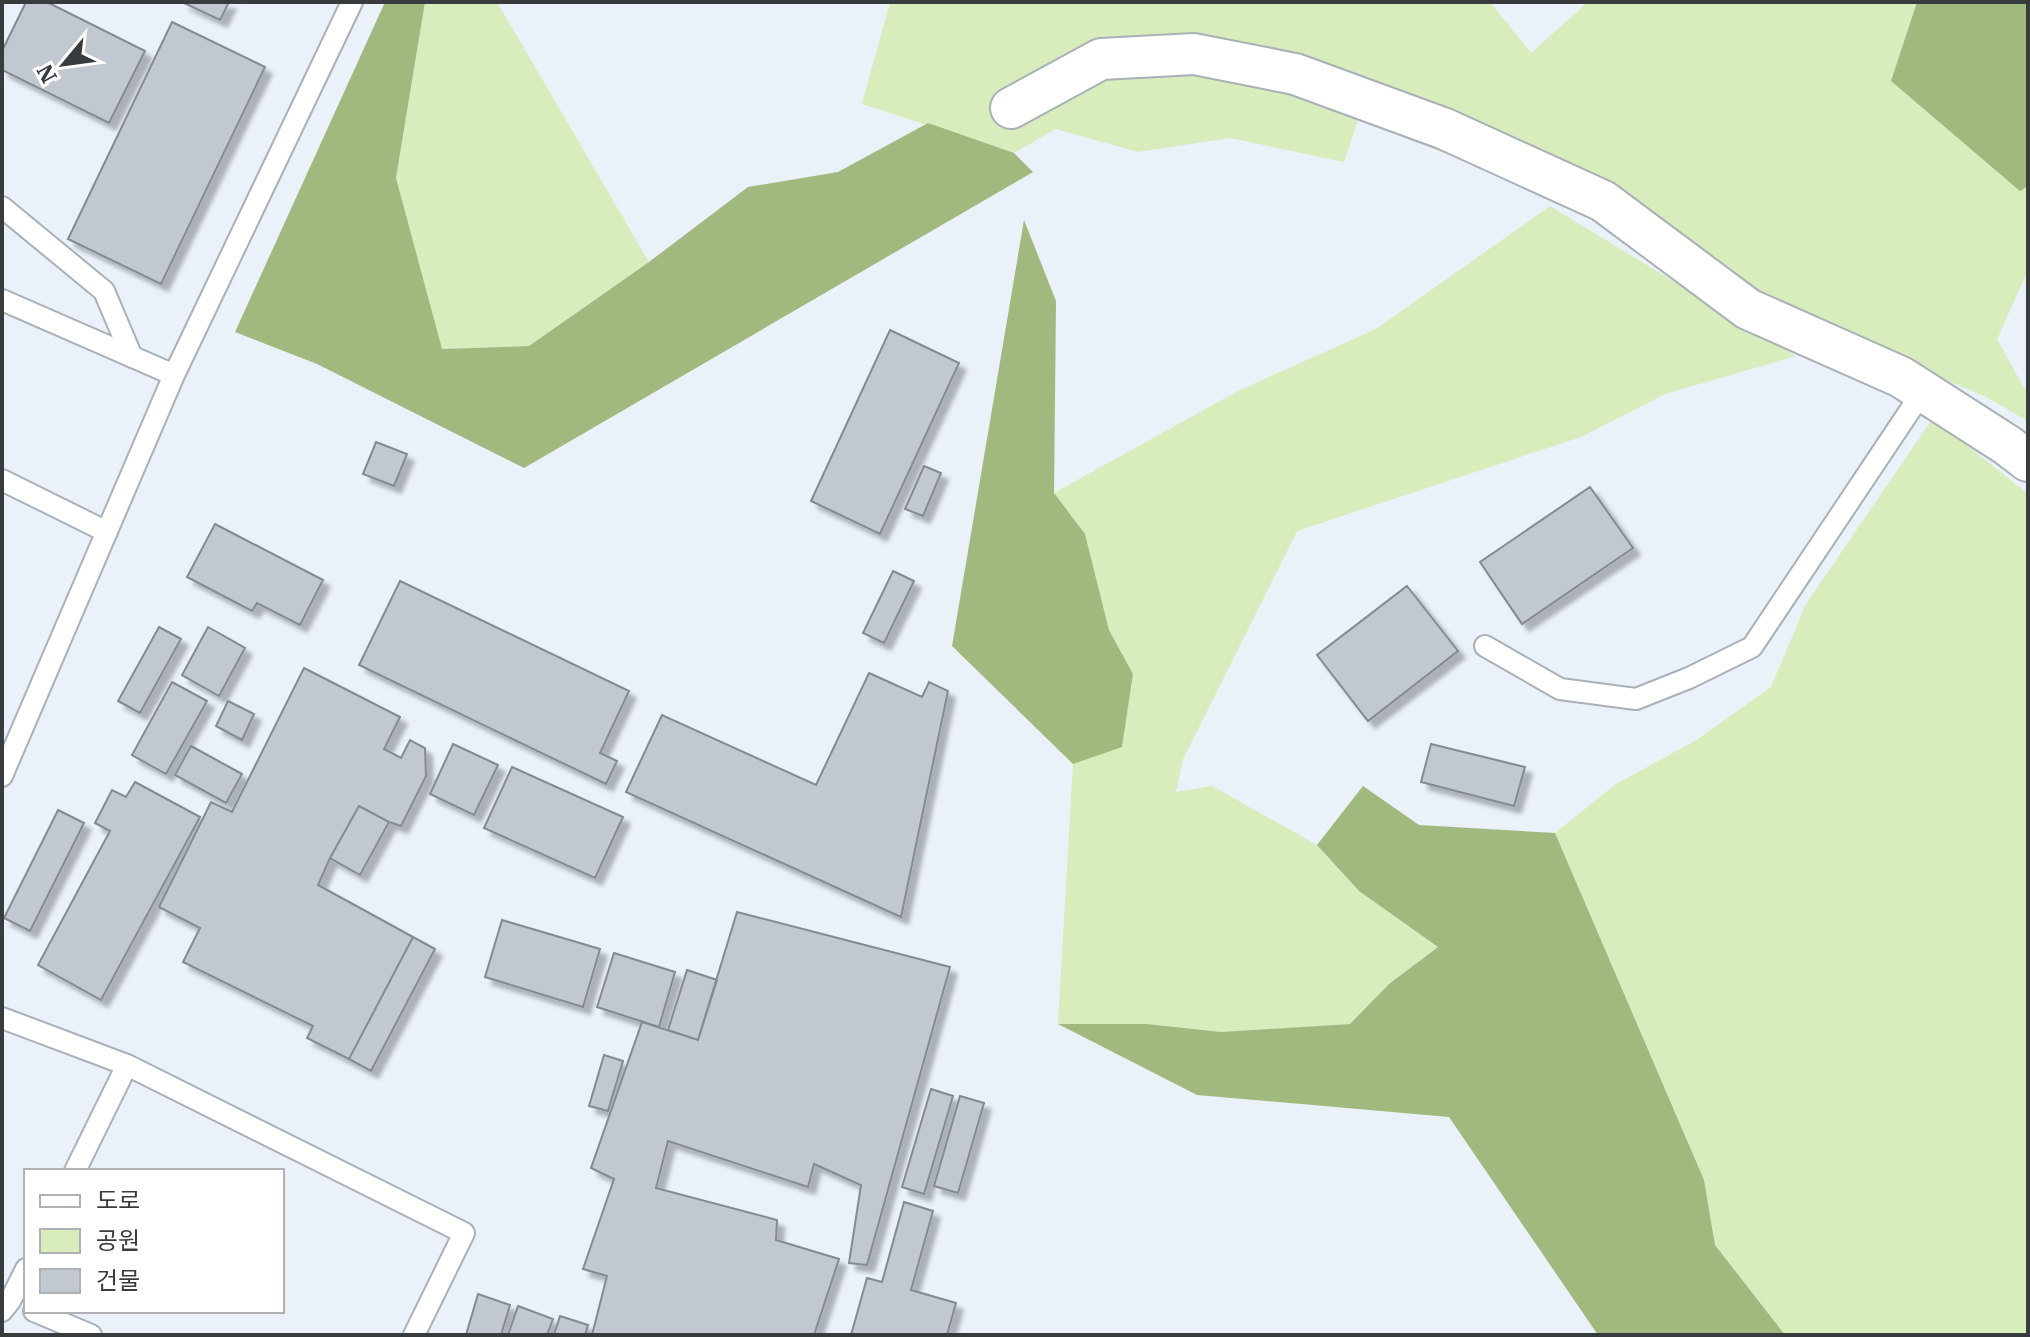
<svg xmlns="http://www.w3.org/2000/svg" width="2030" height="1337" font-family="'IBM Plex Serif','Noto Sans KR',serif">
<defs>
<filter id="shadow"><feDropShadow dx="7" dy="7" stdDeviation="2" flood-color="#0004"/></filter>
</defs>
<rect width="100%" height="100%" fill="#eaf1f9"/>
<path fill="#d8ecbc" d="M 425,2 L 497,2 L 649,262 L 529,346 L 441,349 L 396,178 Z
M 890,2 L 1490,2 L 1531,53 L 1588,2 L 1917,2 L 1891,81 L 2020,190 L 2028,186 L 2028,270 L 1997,339 L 2028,395 L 2028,421 L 1986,397 L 1846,338 L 1496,173 L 1358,120 L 1344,162 L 1230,138 L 1138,152 L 1056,129 L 1014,153 L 862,104 Z
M 1550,206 L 1796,356 L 1665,394 L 1581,437 L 1297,531 L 1183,759 L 1176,792 L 1212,786 L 1317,845 L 1359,891 L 1438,947 L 1389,984 L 1350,1024 L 1221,1032 L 1147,1024 L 1058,1024 L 1073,764 L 1122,746 L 1133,674 L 1109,630 L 1085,534 L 1054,493 L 1238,391 L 1376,329 Z
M 1933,418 L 2028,494 L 2028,1335 L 1785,1335 L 1715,1245 L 1704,1180 L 1555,833 L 1616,784 L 1695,741 L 1771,687 L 1806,604 Z"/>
<path fill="#a1b97e" d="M 385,2 L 425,2 L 396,178 L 442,349 L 529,346 L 649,262 L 748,187 L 838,172 L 928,123 L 1014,153 L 1033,172 L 524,468 L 317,364 L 235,332 Z
M 1917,2 L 2028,2 L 2028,186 L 2020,191 L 1891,81 Z
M 1024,220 L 1056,301 L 1054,493 L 1085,534 L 1109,630 L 1133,674 L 1122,747 L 1073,764 L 952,646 Z
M 1363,786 L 1419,825 L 1555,833 L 1704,1180 L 1715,1245 L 1785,1335 L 1598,1335 L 1449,1117 L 1197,1095 L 1058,1024 L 1147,1024 L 1221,1032 L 1350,1024 L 1389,984 L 1438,947 L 1359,891 L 1317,845 Z"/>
<path fill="#c2c8d0" stroke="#848a91" stroke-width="2" filter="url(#shadow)" d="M 26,2 L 47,2 L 145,51 L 109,123 L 2,70 L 2,51 Z
M 182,2 L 229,2 L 220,20 Z
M 172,22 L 265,67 L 161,284 L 68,239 Z
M 890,330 L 959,363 L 880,534 L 811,501 Z
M 376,442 L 407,454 L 394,486 L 363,474 Z
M 924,466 L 941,473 L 923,516 L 905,509 Z
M 1590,487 L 1633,548 L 1522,624 L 1480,562 Z
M 215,524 L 323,580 L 300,625 L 257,603 L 252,611 L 187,577 Z
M 893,571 L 914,581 L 884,643 L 863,633 Z
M 400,581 L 629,691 L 600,753 L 617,761 L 606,784 L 359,665 Z
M 1407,586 L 1458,651 L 1368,721 L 1317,655 Z
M 159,627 L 181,639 L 140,713 L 118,701 Z
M 208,627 L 245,648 L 219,696 L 182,675 Z
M 304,668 L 400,717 L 384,749 L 401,758 L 410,740 L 425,748 L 426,776 L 401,826 L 389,822 L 359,806 L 330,858 L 318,885 L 413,937 L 349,1059 L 307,1038 L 313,1026 L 183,962 L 200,928 L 159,907 L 211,802 L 232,812 Z
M 869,673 L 922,697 L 929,682 L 948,691 L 901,917 L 626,792 L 662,715 L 816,785 Z
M 172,682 L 207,701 L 166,774 L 132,755 Z
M 228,701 L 254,714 L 242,740 L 216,726 Z
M 453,744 L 498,765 L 474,815 L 430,794 Z
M 1431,744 L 1525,767 L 1514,806 L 1421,782 Z
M 191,746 L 242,774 L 226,803 L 175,775 Z
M 512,767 L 623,817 L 595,878 L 484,828 Z
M 135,782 L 200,817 L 101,1000 L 38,965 L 110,831 L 95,823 L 112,790 L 126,797 Z
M 359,806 L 389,822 L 360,875 L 330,858 Z
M 58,810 L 84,823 L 30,931 L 4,918 Z
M 737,912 L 950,967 L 867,1265 L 849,1263 L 861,1185 L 814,1164 L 808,1187 L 668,1141 L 656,1188 L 777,1220 L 776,1240 L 839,1259 L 814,1335 L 592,1335 L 607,1276 L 583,1269 L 614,1179 L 591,1168 L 642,1022 L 698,1040 Z
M 502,920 L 600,949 L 583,1007 L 485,977 Z
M 413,937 L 435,949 L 371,1071 L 349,1059 Z
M 614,953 L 675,972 L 659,1027 L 597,1007 Z
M 687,970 L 717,980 L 698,1040 L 668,1030 Z
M 604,1055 L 623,1061 L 608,1111 L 589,1106 Z
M 931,1089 L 953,1096 L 924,1194 L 902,1187 Z
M 960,1096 L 984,1103 L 958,1193 L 934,1186 Z
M 904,1202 L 933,1211 L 911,1290 L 956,1303 L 947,1335 L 851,1335 L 867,1278 L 882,1282 Z
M 478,1294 L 510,1305 L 501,1335 L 466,1335 Z
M 518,1306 L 553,1319 L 547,1335 L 508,1335 Z
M 560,1316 L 588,1325 L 585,1335 L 554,1335 Z"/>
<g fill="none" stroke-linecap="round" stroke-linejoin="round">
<g stroke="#aab0b8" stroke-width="24">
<path id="lane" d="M 2,207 L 104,291 L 132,357
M 2,300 L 174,375
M 2,480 L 107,532
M 1485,646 L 1560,689 L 1636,699 L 1689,678 L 1752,647 L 1923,391
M 2,776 L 174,375 L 352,2
M 2,1018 L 127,1065 L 464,1233 L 414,1335
M 75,1171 L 127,1065
M 2,1311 L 10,1301 L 26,1269
M 34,1311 L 91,1335"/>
</g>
<g stroke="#aab0b8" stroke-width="44">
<path id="street" d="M 1011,108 L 1101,59 L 1194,54 L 1295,74 L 1445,129 L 1603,201 L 1748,309 L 1901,377 L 2007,445 L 2028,461"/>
</g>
<use href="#lane" stroke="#fff" stroke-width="20"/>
<use href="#street" stroke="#fff" stroke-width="40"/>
</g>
<rect width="2030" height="1337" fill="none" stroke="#393c3f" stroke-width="8"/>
<rect x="24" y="1169" width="260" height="144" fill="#ffffff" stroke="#b0b1b2" stroke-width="2"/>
<rect x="40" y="1195" width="40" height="12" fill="#ffffff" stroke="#b0b1b2" stroke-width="2"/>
<text x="96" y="1209" font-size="24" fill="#393c3f">도로</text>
<rect x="40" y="1229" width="40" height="24" fill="#d8ecbc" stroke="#b0b1b2" stroke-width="2"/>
<text x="96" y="1249" font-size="24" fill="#393c3f">공원</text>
<rect x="40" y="1269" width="40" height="24" fill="#c2c8d0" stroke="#b0b1b2" stroke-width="2"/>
<text x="96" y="1289" font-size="24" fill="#393c3f">건물</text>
<g transform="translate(64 64) rotate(241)" stroke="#ffffff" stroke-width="6" paint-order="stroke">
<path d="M0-6L14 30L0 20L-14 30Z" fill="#393c3f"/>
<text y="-12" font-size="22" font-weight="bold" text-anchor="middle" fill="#393c3f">N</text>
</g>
</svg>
